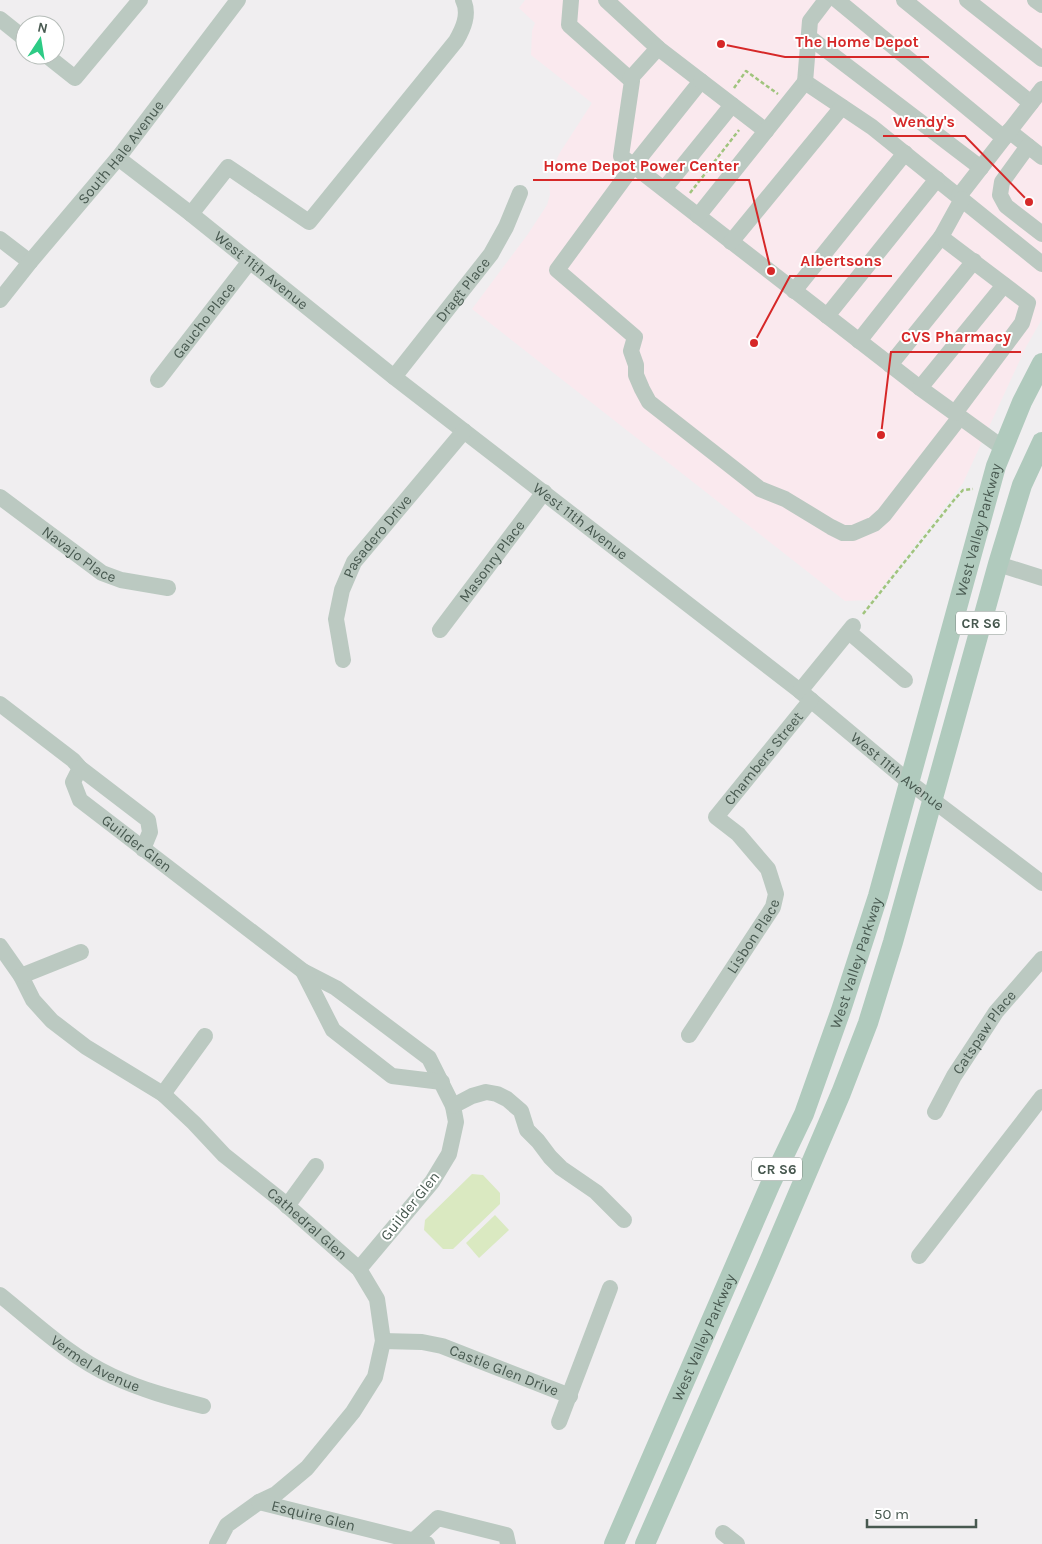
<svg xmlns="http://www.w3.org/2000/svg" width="1042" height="1544" font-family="Karla,sans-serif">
<rect width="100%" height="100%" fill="#f0eef0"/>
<path fill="#fae9ee" d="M 525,0 L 1042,0 L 1042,319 L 1026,347 L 963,483 L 872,600 L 845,601 L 472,309 L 528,234 L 547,205 L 550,195 L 549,178 L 559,154 L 592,103 L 531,55 L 532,31 L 535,23 L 519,8 Z"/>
<path fill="#dae9c1" d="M 472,1174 L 483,1175 L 500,1193 L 500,1204 L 453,1249 L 443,1249 L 424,1230 L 425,1220 Z
M 495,1215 L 509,1230 L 479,1258 L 466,1243 Z"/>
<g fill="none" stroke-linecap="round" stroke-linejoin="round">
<path stroke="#a0c47d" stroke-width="2.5" stroke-dasharray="4 2.5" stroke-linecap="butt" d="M 734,88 L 746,71 L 778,94
M 690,193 L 739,130
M 863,614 L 954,500 L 963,490 L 973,489"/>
<g stroke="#bbc9c1" stroke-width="16">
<path d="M 571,0 L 569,25 L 632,81 L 621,156 L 920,388 L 1003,448"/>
<path d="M 606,0 L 658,48"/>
<path d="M 826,0 L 810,21 L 805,82 L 872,127 L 1042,264"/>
<path d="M 837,0 L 1004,138"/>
<path d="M 904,0 L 1031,103"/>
<path d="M 967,0 L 1042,59"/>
<path d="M 1035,0 L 1042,5"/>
<path d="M 0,19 L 25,39"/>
<path d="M 809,37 L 981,168"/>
<path d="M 46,55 L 75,78 L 140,0"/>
<path d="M 630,79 L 658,48 L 701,81 L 634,165 L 557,270 L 635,337 L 631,351 L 636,365 L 636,375 L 642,389 L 649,402 L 760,489 L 785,499 L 831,527 L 843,533 L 853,533 L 874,524 L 884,515 L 960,417"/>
<path d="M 701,81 L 766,131"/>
<path d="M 1009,131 L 1042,157"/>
<path d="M 1028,146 L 1002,182 L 1000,195 L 1006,206 L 1042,234"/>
<path id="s1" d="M 118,158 L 191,214 L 394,377 L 800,691 L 909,782 L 1042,883"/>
<path d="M 664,189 L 732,105"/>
<path d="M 959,196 L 1042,89"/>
<path d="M 191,214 L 228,167 L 309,222 L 456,41 C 463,29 470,14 463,0"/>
<path d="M 698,216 L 805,82"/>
<path d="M 0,239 L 30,262"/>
<path d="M 731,242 L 842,107"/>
<path d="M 794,291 L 905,153"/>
<path id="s2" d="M 0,300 L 30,262 L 118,158 L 238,0"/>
<path d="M 827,316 L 937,179"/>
<path d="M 859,341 L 941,237"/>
<path d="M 890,365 L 974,261"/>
<path id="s3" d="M 394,377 L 491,254 L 506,227 L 520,193"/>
<path id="s4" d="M 158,380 L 250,261"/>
<path d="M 920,388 L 1004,285"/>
<path d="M 955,413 L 1022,323 L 1028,303 L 941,237 L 962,199"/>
<path id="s5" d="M 0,497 L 102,573 L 121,580 L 168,588"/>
<path d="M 998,564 L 1042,578"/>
<path id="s6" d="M 440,630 L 544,492"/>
<path d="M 849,632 L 905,680"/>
<path id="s7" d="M 343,660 L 336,619 L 342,590 L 354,562 L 464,431"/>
<path d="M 800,691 L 853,626"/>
<path id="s8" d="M 0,704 L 73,760 L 80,768 L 73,782 L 80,800 L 303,971 L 336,988 L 429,1058 L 453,1106 L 456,1122 L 449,1154 L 432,1182 L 359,1269"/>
<path d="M 80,768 L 148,820 L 150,832 L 143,849"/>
<path id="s9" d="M 0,946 L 21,976 L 33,1000 L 52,1021 L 86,1047 L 163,1094 L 194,1123 L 224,1155 L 282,1201 L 359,1269 L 377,1299 L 383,1341 L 375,1377 L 353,1412 L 307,1468 L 276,1494 L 259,1502 L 227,1525 L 217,1544"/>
<path d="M 303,971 L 333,1030 L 392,1076 L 442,1082"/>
<path d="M 21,976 L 81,952"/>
<path id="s10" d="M 689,1035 L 773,907 L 776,894 L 768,869 L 738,834 L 716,817 L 811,700"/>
<path d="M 163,1094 L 205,1036"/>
<path d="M 453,1106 L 472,1096 L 486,1092 L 497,1094 L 507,1099 L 521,1111 L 527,1130 L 538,1141 L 550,1157 L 561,1168 L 596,1192 L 624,1220"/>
<path id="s11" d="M 935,1112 L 954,1076 L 996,1012 L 1042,959"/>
<path d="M 287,1206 L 316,1166"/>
<path d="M 919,1256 L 1042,1097"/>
<path id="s12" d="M 0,1295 C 35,1323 70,1357 112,1376 C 142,1390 172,1398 203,1406"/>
<path id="s13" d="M 383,1341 L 422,1342 L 442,1346 L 570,1396"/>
<path d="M 559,1422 L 610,1288"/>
<path id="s14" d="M 259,1502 L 427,1544"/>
<path d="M 723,1533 L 737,1544"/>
<path d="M 413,1541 L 438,1518 L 506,1535 L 508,1544"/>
</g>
<g stroke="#b0cabd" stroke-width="20">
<path id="s15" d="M 614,1544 L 770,1185 L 804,1114 L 841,1010 L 878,896 L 996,466 L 1022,402 L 1042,363"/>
<path d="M 645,1544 L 765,1271 L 841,1093 L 868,1023 L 893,942 L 998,564 L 1022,485 L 1042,442"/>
</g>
</g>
<g text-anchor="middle" stroke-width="4" stroke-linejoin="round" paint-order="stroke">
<g fill="#fff" stroke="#7f8b84" stroke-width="1">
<rect x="956" y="611.5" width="50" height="23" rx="4"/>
<rect x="752" y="1157.5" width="50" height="23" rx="4"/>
</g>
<g font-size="14" font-weight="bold" fill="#485950">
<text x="981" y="628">CR S6</text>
<text x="777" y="1174">CR S6</text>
</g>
<g font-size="15" fill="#485950" stroke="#fff">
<text dy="5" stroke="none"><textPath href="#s2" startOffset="191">South Hale Avenue</textPath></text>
<text dy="5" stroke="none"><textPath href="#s1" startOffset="182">West 11th Avenue</textPath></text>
<text dy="5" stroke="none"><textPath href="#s3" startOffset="111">Dragt Place</textPath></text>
<text dy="5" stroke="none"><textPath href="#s4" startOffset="75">Gaucho Place</textPath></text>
<text dy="5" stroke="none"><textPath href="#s1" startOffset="588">West 11th Avenue</textPath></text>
<text dy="5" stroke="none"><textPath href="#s15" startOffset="1080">West Valley Parkway</textPath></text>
<text dy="5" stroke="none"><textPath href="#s7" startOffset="136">Pasadero Drive</textPath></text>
<text dy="5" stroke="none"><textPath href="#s5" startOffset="98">Navajo Place</textPath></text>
<text dy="5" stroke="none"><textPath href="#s6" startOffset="86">Masonry Place</textPath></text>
<text dy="5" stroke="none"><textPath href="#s10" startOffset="342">Chambers Street</textPath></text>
<text dy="5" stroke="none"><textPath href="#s1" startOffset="992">West 11th Avenue</textPath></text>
<text dy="5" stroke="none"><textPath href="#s8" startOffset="209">Guilder Glen</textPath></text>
<text dy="5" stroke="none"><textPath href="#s10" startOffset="118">Lisbon Place</textPath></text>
<text dy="5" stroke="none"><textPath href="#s15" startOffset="630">West Valley Parkway</textPath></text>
<text dy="5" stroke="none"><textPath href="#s11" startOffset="94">Catspaw Place</textPath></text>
<text transform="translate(410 1206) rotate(-51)" y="5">Guilder Glen</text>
<text dy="5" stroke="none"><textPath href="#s9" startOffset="419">Cathedral Glen</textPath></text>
<text dy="5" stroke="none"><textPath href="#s15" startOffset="225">West Valley Parkway</textPath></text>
<text dy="5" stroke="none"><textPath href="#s12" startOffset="118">Vermel Avenue</textPath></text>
<text dy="5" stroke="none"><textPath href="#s13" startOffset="126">Castle Glen Drive</textPath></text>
<text dy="5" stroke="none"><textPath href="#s14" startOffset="56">Esquire Glen</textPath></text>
</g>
</g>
<path fill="none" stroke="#d62828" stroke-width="2" d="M721 44L785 57H929M1029 202L965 136H883M771 271L749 180H533M754 343L790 276H892M881 435L891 352H1021"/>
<g fill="#d62828" stroke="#fff" stroke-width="2">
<circle cx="721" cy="44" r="5"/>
<circle cx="1029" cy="202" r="5"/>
<circle cx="771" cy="271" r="5"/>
<circle cx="754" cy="343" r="5"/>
<circle cx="881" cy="435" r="5"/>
</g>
<g font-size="16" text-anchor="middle" font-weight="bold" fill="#d62828" stroke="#fff" stroke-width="4" stroke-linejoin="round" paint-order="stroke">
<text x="857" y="47">The Home Depot</text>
<text x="924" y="127">Wendy's</text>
<text x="641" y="171">Home Depot Power Center</text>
<text x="841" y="266">Albertsons</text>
<text x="956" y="342">CVS Pharmacy</text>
</g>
<g transform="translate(40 40) rotate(12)"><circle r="24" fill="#ffffff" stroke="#b6bdb9"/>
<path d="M0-4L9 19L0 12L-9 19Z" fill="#2dcb85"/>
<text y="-8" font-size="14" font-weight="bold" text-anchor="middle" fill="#485950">N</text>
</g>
<path d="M867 1519v8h109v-8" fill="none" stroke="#485950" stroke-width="2.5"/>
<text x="874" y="1519" font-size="15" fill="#485950" stroke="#ffffff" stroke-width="4" paint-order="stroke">50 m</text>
</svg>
